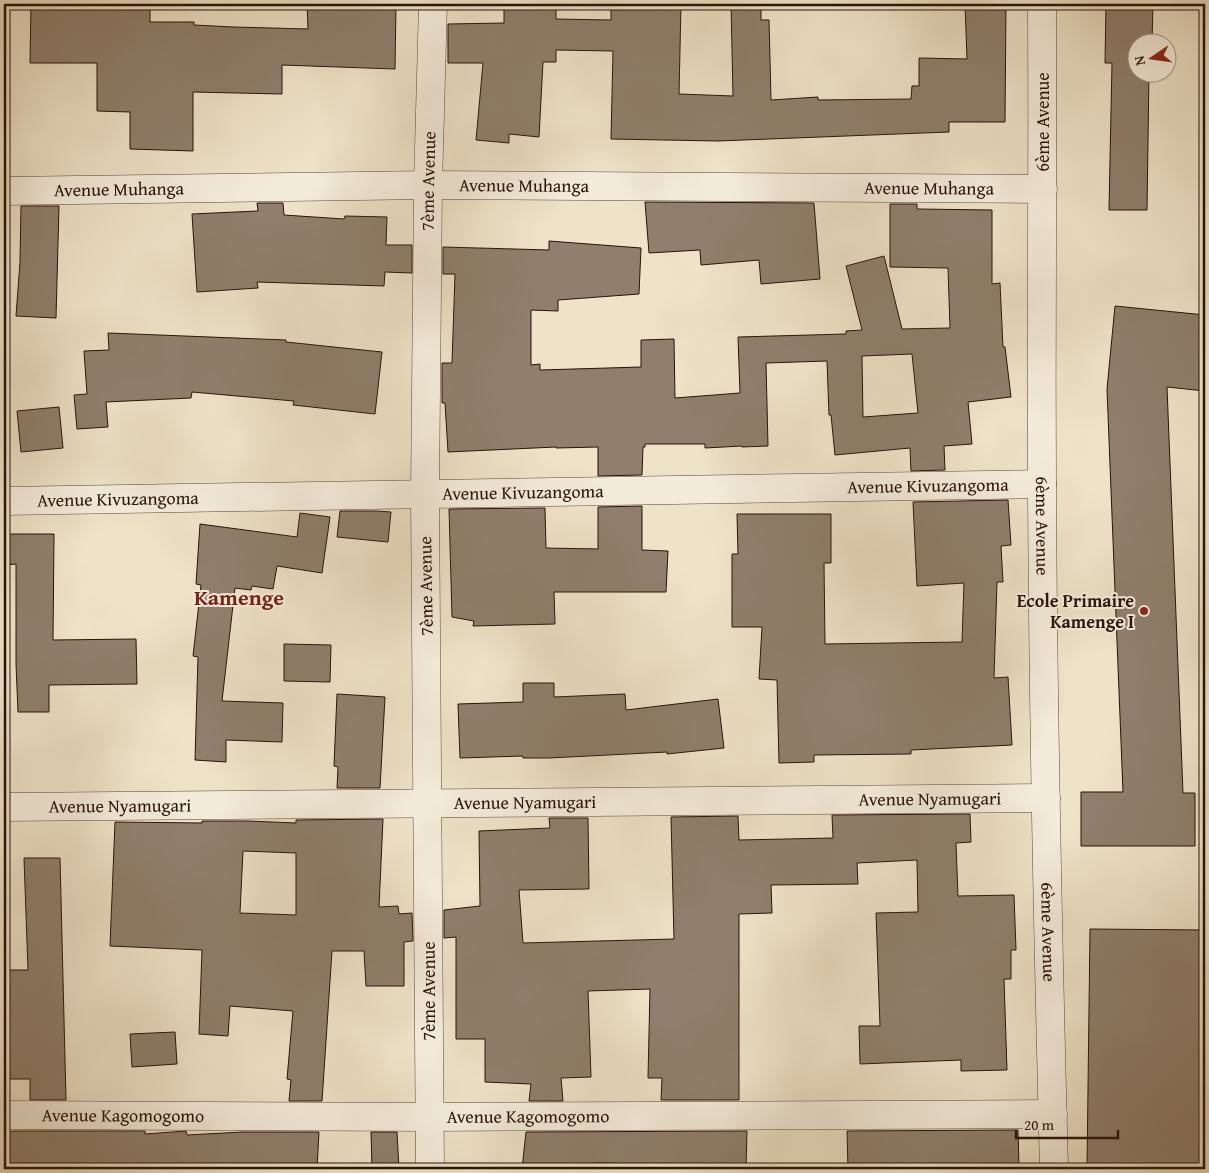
<svg xmlns="http://www.w3.org/2000/svg" width="1209" height="1173" font-family="'Gentium Book Plus',serif">
<rect width="100%" height="100%" fill="#eee2c7"/>
<filter id="stains"><feTurbulence type="fractalNoise" baseFrequency=".004" numOctaves="4"/><feColorMatrix values="0 0 0 0 .2 0 0 0 0 .09 0 0 0 0 .02 0 0 0 .5 -.17"/></filter>
<radialGradient id="worn" r=".72"><stop offset=".6" stop-color="#630" stop-opacity="0"/><stop offset="1" stop-color="#630" stop-opacity=".3"/></radialGradient>
<path fill="#8f7f6c" stroke="#28130a" fill-rule="evenodd" d="M 31,4 L 150,4 L 150,22 L 194,22 L 194,25 L 234,27 L 308,29 L 307,4 L 396,4 L 395,69 L 282,65 L 282,94 L 193,92 L 193,151 L 130,149 L 130,112 L 97,111 L 97,63 L 30,63 Z
M 504,4 L 556,4 L 556,19 L 611,20 L 611,4 L 681,4 L 679,94 L 733,96 L 731,4 L 761,4 L 761,20 L 769,20 L 771,100 L 818,97 L 818,100 L 911,99 L 912,86 L 919,86 L 919,58 L 967,59 L 965,4 L 1006,4 L 1005,122 L 949,122 L 949,132 L 718,141 L 611,139 L 613,51 L 556,50 L 556,62 L 543,62 L 539,137 L 509,134 L 509,143 L 476,140 L 483,63 L 448,63 L 448,24 L 504,23 Z
M 1106,4 L 1153,4 L 1152,42 L 1136,42 L 1136,72 L 1149,72 L 1147,210 L 1109,210 L 1112,63 L 1105,63 Z
M 645,202 L 814,203 L 820,279 L 761,284 L 759,260 L 701,265 L 700,250 L 649,253 Z
M 257,203 L 283,203 L 284,215 L 344,219 L 345,216 L 387,217 L 386,245 L 412,245 L 412,273 L 385,272 L 384,286 L 257,282 L 258,288 L 197,292 L 192,214 L 258,211 Z
M 890,204 L 917,204 L 917,209 L 992,210 L 992,284 L 1000,283 L 1003,347 L 1005,347 L 1011,397 L 968,402 L 972,444 L 944,446 L 945,470 L 911,471 L 910,448 L 835,455 L 831,415 L 829,415 L 827,361 L 766,363 L 768,446 L 742,447 L 742,446 L 705,448 L 705,444 L 645,444 L 645,447 L 643,447 L 642,475 L 598,476 L 598,447 L 556,448 L 556,447 L 448,452 L 445,403 L 442,403 L 442,363 L 452,363 L 455,274 L 443,274 L 443,247 L 549,250 L 549,241 L 641,248 L 639,294 L 558,300 L 558,311 L 531,310 L 531,365 L 540,364 L 540,370 L 641,367 L 641,340 L 674,339 L 675,398 L 740,393 L 738,337 L 846,334 L 846,331 L 862,330 L 846,266 L 884,256 L 902,329 L 950,328 L 948,268 L 890,267 ZM 912,354 L 918,413 L 863,417 L 862,356 Z
M 21,206 L 59,206 L 56,318 L 16,316 L 20,262 Z
M 1115,306 L 1205,315 L 1205,391 L 1167,387 L 1183,793 L 1195,793 L 1195,846 L 1081,846 L 1081,792 L 1123,792 L 1107,389 Z
M 108,333 L 286,340 L 286,342 L 382,352 L 375,414 L 293,405 L 294,401 L 192,392 L 191,398 L 106,402 L 108,427 L 77,429 L 74,395 L 87,394 L 84,351 L 109,350 Z
M 59,407 L 63,448 L 21,452 L 17,411 Z
M 1008,500 L 1011,545 L 1001,546 L 1003,582 L 997,582 L 994,678 L 1008,677 L 1012,745 L 911,750 L 911,754 L 814,755 L 814,762 L 779,763 L 777,680 L 759,679 L 762,627 L 732,627 L 732,554 L 738,554 L 737,514 L 831,514 L 831,563 L 824,563 L 825,644 L 962,642 L 964,583 L 917,586 L 913,502 Z
M 642,506 L 642,550 L 668,551 L 666,592 L 554,592 L 555,624 L 473,626 L 474,621 L 452,617 L 449,509 L 545,508 L 546,548 L 598,549 L 598,507 Z
M 340,511 L 376,511 L 391,512 L 388,542 L 337,537 Z
M 300,513 L 330,517 L 322,573 L 277,566 L 273,589 L 252,586 L 251,590 L 235,588 L 222,701 L 283,703 L 282,742 L 226,740 L 226,762 L 195,760 L 198,657 L 193,656 L 201,585 L 196,584 L 200,524 L 297,537 Z
M 4,534 L 54,534 L 53,640 L 136,639 L 137,684 L 49,685 L 49,712 L 18,712 L 16,664 L 16,564 L 4,565 Z
M 284,644 L 331,645 L 330,682 L 284,681 Z
M 523,683 L 554,683 L 554,697 L 625,694 L 626,710 L 718,699 L 724,748 L 667,754 L 667,752 L 549,758 L 523,758 L 523,756 L 460,758 L 458,704 L 523,702 Z
M 337,694 L 385,697 L 380,788 L 337,788 L 338,767 L 334,766 Z
M 970,814 L 971,842 L 956,843 L 958,896 L 1014,895 L 1016,950 L 1011,950 L 1011,979 L 1004,979 L 1007,1070 L 961,1071 L 961,1060 L 860,1064 L 859,1026 L 880,1026 L 876,913 L 918,912 L 917,860 L 857,863 L 858,884 L 771,885 L 772,913 L 739,914 L 739,1100 L 661,1100 L 662,1078 L 648,1078 L 650,989 L 588,991 L 591,1077 L 561,1078 L 563,1101 L 529,1101 L 531,1084 L 485,1082 L 485,1039 L 456,1039 L 456,937 L 444,938 L 444,910 L 480,906 L 479,831 L 550,828 L 549,818 L 588,818 L 589,889 L 519,890 L 523,943 L 674,939 L 671,817 L 738,816 L 739,840 L 833,838 L 832,815 Z
M 383,819 L 379,907 L 398,906 L 399,914 L 412,913 L 413,941 L 404,942 L 404,986 L 366,986 L 364,951 L 332,951 L 322,1101 L 289,1101 L 291,1080 L 287,1079 L 293,1011 L 230,1006 L 228,1036 L 199,1034 L 202,950 L 110,946 L 115,822 L 202,823 L 202,821 L 248,821 L 296,823 L 296,820 ZM 243,851 L 296,853 L 296,915 L 240,913 Z
M 24,858 L 60,858 L 66,1100 L 30,1100 L 30,1079 L 4,1079 L 4,970 L 28,970 Z
M 1090,929 L 1205,930 L 1205,1169 L 1087,1169 Z
M 175,1032 L 177,1064 L 132,1067 L 130,1034 Z
M 1018,1130 L 1019,1169 L 848,1169 L 847,1131 Z
M 15,1131 L 145,1131 L 145,1134 L 186,1131 L 187,1135 L 242,1132 L 319,1132 L 317,1169 L 4,1169 L 4,1132 Z
M 747,1131 L 746,1169 L 659,1169 L 659,1164 L 594,1163 L 594,1169 L 522,1169 L 526,1132 Z
M 371,1132 L 397,1132 L 399,1169 L 372,1169 Z"/>
<g fill="none" stroke-linecap="round" stroke-linejoin="round">
<g stroke="#5a4739" stroke-width="29">
<g id="minor">
<path id="s1" d="M 1042,4 C 1043,164 1041,324 1042,484 C 1043,712 1048,941 1054,1169"/>
<path id="s2" d="M 4,191 L 428,185 L 1043,189"/>
<path id="s3" d="M 4,501 L 1042,484"/>
<path id="s4" d="M 4,807 L 1046,798"/>
<path id="s5" d="M 4,1115 L 429,1117 L 1053,1114"/>
<path id="s6" d="M 430,1169 L 425,495 L 428,185 L 433,4"/>
</g>
</g>
<use href="#minor" stroke="#f4ecdb" stroke-width="28"/>
</g>
<circle fill="#8f2418" stroke="#f4ecdb" stroke-width="2" cx="1144" cy="611" r="5"/>
<g text-anchor="middle" stroke-width="4" stroke-linejoin="round" paint-order="stroke">
<g font-size="18" fill="#28130a" stroke="#f4ecdb">
<text transform="translate(1043 122) rotate(-90)" y="6">6ème Avenue</text>
<text dy="6" stroke="none"><textPath href="#s6" startOffset="988">7ème Avenue</textPath></text>
<text dy="6" stroke="none"><textPath href="#s2" startOffset="520">Avenue Muhanga</textPath></text>
<text dy="6" stroke="none"><textPath href="#s2" startOffset="925">Avenue Muhanga</textPath></text>
<text dy="6" stroke="none"><textPath href="#s2" startOffset="115">Avenue Muhanga</textPath></text>
<text dy="6" stroke="none"><textPath href="#s3" startOffset="924">Avenue Kivuzangoma</textPath></text>
<text dy="6" stroke="none"><textPath href="#s3" startOffset="519">Avenue Kivuzangoma</textPath></text>
<text dy="6" stroke="none"><textPath href="#s3" startOffset="114">Avenue Kivuzangoma</textPath></text>
<text dy="6" stroke="none"><textPath href="#s1" startOffset="522">6ème Avenue</textPath></text>
<text transform="translate(426 586) rotate(-91)" y="6">7ème Avenue</text>
<text dy="6" stroke="none"><textPath href="#s4" startOffset="926">Avenue Nyamugari</textPath></text>
<text dy="6" stroke="none"><textPath href="#s4" startOffset="521">Avenue Nyamugari</textPath></text>
<text dy="6" stroke="none"><textPath href="#s4" startOffset="116">Avenue Nyamugari</textPath></text>
<text dy="6" stroke="none"><textPath href="#s1" startOffset="928">6ème Avenue</textPath></text>
<text transform="translate(429 991) rotate(-90)" y="6">7ème Avenue</text>
<text dy="6" stroke="none"><textPath href="#s5" startOffset="119">Avenue Kagomogomo</textPath></text>
<text dy="6" stroke="none"><textPath href="#s5" startOffset="524">Avenue Kagomogomo</textPath></text>
</g>
<g font-size="18" font-weight="bold" fill="#28130a" stroke="#f4ecdb" text-anchor="end">
<text x="1134" y="607">Ecole Primaire<tspan x="1134" dy="21">Kamenge I</tspan></text>
</g>
<g font-size="22" font-weight="bold" fill="#7a1f14" stroke="#f4ecdb">
<text x="239" y="605">Kamenge</text>
</g>
</g>
<rect width="1209" height="1173" fill="none" stroke="#eee2c7" stroke-width="20"/>
<rect x="5" y="5" width="1199" height="1163" fill="none" stroke="#28130a" stroke-width="2.5"/>
<rect x="10" y="10" width="1189" height="1153" fill="none" stroke="#28130a"/>
<g transform="translate(1152 58) rotate(257)"><circle r="24" fill="#f4ecdb" stroke="#a29587"/>
<path d="M0-4L9 19L0 12L-9 19Z" fill="#8f2418"/>
<text y="-8" font-size="14" font-weight="bold" text-anchor="middle" fill="#28130a">N</text>
</g>
<path d="M1016 1130v8h102v-8" fill="none" stroke="#28130a" stroke-width="2.5"/>
<text x="1024" y="1130" font-size="15" fill="#28130a" stroke="#f4ecdb" stroke-width="4" paint-order="stroke">20 m</text>
<rect width="100%" height="100%" filter="url(#stains)"/>
<rect width="100%" height="100%" fill="url(#worn)"/>
</svg>
